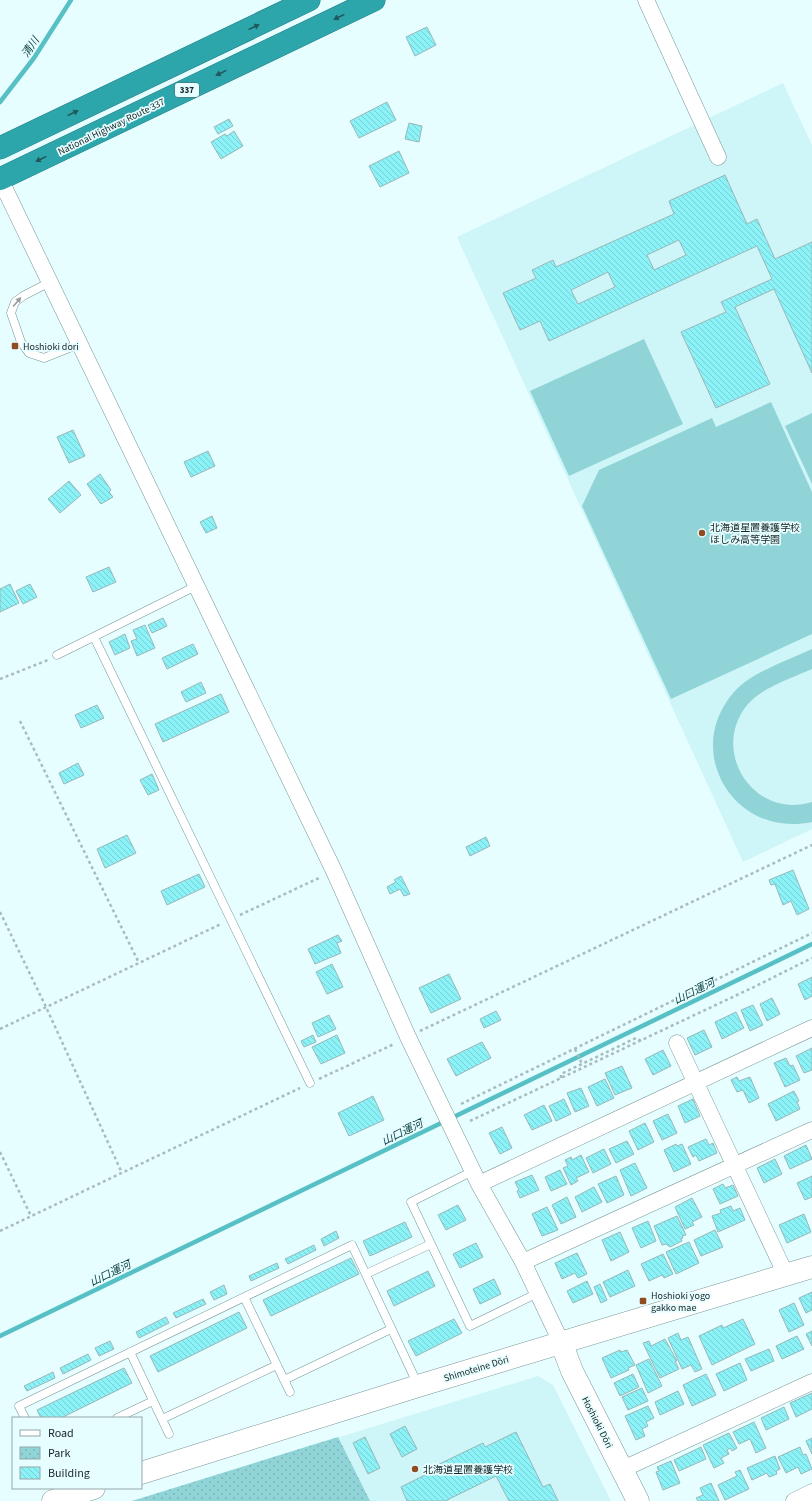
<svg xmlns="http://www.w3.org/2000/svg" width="812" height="1501" font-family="'Source Sans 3','Noto Sans JP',sans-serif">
<defs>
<pattern id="park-dots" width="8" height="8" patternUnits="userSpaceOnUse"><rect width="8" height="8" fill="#90d4d7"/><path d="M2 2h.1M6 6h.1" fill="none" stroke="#7cb6b8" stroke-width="1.8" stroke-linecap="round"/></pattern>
<pattern id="building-back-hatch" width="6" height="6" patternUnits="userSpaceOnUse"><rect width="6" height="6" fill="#8bf2f7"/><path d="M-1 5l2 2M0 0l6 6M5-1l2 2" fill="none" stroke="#77cfd4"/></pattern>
</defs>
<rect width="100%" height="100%" fill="#e6feff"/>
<path fill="#cef5f7" d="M 783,83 L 812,145 L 812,829 L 743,862 L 457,237 Z
M 538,1376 L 553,1385 L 611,1501 L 132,1501 Z"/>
<path fill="#90d4d7" d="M 644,339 L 683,424 L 569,476 L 530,391 Z
M 771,402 L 812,492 L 812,634 L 671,699 L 582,506 L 599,470 L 712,418 L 716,427 Z
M 812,413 L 812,484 L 785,426 Z
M 812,649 L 812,669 C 792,678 763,687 748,704 C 709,750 753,820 812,802 L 812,822 C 734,839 681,750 735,691 C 752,672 789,660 812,649 Z"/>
<path fill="url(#park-dots)" d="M 338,1437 L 370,1501 L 132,1501 Z"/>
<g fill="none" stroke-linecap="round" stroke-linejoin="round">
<path stroke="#57c0c5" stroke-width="4.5" d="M 0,102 L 34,58 L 71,0
M 0,1336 L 812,944"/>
</g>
<path fill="url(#building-back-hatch)" stroke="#9ab7b8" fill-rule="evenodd" d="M 427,27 L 436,45 L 415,56 L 406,37 Z
M 387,102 L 396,120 L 359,138 L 350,121 Z
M 229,119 L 233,126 L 218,134 L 214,127 Z
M 409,123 L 422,126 L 419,142 L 405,139 Z
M 234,131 L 243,146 L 221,159 L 211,142 L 225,134 L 227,136 Z
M 399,151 L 409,173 L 380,187 L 369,166 Z
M 725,175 L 747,224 L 757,219 L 775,259 L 812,242 L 812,373 L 774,289 L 735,307 L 770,384 L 716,408 L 681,332 L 726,312 L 721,302 L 772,279 L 757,246 L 549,341 L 540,321 L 520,330 L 503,293 L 536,278 L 532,270 L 553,260 L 556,267 L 674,214 L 669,201 ZM 679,240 L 686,255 L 654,270 L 647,255 ZM 608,272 L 615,287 L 578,304 L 571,290 Z
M 73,430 L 85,456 L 69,463 L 57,437 Z
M 208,451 L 215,466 L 191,477 L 184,462 Z
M 100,474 L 111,490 L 109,492 L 113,497 L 101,504 L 87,484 Z
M 69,481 L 81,495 L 60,513 L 48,499 Z
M 212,516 L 217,528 L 206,533 L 200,522 Z
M 109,567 L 116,582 L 93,592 L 86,577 Z
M 10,584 L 19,603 L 0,612 L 0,589 Z
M 30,584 L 37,597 L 23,604 L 16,591 Z
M 163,618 L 167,626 L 152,633 L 148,625 Z
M 145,625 L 155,648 L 137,656 L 131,641 L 137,639 L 133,630 Z
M 125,634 L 130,648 L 115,655 L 109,642 Z
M 193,644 L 198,654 L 167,669 L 162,658 Z
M 201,682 L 206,693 L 186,702 L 181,692 Z
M 221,694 L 229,712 L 163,742 L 155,724 Z
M 97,705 L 104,718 L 81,728 L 75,715 Z
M 78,763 L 84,775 L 64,784 L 59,773 Z
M 152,774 L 159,790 L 148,795 L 140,780 Z
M 127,835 L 136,853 L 105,868 L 97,849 Z
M 486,837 L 490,846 L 470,856 L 466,847 Z
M 793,870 L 809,909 L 797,915 L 791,901 L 783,905 L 775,884 L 771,885 L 769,880 Z
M 199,874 L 205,887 L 167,905 L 161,891 Z
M 401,876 L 410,894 L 404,896 L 400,889 L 390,894 L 387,887 L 396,882 L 394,880 Z
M 338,935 L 342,941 L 337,943 L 341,953 L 315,964 L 308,949 Z
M 332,964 L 343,987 L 327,994 L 316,972 Z
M 449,974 L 461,999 L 431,1013 L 419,988 Z
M 812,977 L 812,996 L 805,1000 L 798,984 Z
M 772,998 L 780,1014 L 767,1021 L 760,1004 Z
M 753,1005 L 763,1025 L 750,1031 L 741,1010 Z
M 496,1011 L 501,1020 L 484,1028 L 480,1019 Z
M 736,1012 L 744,1028 L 722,1039 L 715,1022 Z
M 329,1015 L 336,1029 L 318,1037 L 312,1023 Z
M 704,1030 L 712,1047 L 695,1055 L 687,1038 Z
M 313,1035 L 316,1042 L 304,1047 L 301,1041 Z
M 337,1035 L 345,1053 L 321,1064 L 312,1047 Z
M 482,1042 L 491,1058 L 456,1076 L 447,1059 Z
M 812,1048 L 812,1070 L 804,1073 L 796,1056 Z
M 663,1050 L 671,1066 L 653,1075 L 645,1059 Z
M 786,1058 L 790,1066 L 793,1065 L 800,1080 L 785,1087 L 774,1063 Z
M 622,1066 L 632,1088 L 615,1095 L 605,1073 Z
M 737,1077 L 739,1081 L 750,1077 L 759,1098 L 749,1103 L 743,1090 L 737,1092 L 731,1080 Z
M 605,1079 L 614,1098 L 597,1106 L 588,1087 Z
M 581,1088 L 589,1106 L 575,1112 L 567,1093 Z
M 794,1091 L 799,1101 L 797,1102 L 800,1109 L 776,1121 L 768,1104 Z
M 373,1096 L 384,1120 L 349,1136 L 338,1113 Z
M 564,1099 L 571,1114 L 556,1121 L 549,1106 Z
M 693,1099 L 700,1116 L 685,1123 L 678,1106 Z
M 544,1105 L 552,1121 L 532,1130 L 524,1115 Z
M 668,1114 L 677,1133 L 662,1140 L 653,1121 Z
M 645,1123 L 654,1142 L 638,1150 L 629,1131 Z
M 502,1127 L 512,1148 L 500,1154 L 489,1133 Z
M 706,1139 L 709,1145 L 713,1143 L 717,1153 L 699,1161 L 696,1155 L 693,1157 L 688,1147 Z
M 627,1141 L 634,1154 L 616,1163 L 609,1149 Z
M 676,1144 L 677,1146 L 682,1144 L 691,1164 L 674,1172 L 664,1150 Z
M 806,1145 L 812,1159 L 790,1169 L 784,1156 Z
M 604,1149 L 611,1164 L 593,1173 L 586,1158 Z
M 581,1155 L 589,1172 L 576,1178 L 578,1181 L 571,1185 L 563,1168 L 568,1166 L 565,1160 L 571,1157 L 572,1160 Z
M 775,1159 L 782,1174 L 764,1183 L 757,1168 Z
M 635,1163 L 647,1188 L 631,1196 L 620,1170 Z
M 560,1170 L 567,1184 L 551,1191 L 545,1177 Z
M 532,1175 L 539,1190 L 520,1198 L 517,1191 L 519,1190 L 515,1182 Z
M 616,1176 L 624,1195 L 607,1203 L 598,1184 Z
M 812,1176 L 812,1197 L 805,1200 L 797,1183 Z
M 723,1184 L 725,1188 L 733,1185 L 738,1196 L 720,1204 L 713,1189 Z
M 594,1187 L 602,1202 L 582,1212 L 575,1197 Z
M 567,1197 L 576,1217 L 561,1224 L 552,1205 Z
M 692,1198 L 702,1217 L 692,1222 L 694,1225 L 685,1229 L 675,1207 Z
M 458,1205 L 466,1220 L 446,1230 L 438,1215 Z
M 731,1206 L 733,1211 L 740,1208 L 745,1220 L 718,1232 L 712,1216 L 721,1213 L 720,1210 Z
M 547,1207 L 558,1230 L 542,1236 L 532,1214 Z
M 804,1214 L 811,1232 L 787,1243 L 779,1225 Z
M 677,1216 L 686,1235 L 682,1236 L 683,1238 L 681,1239 L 682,1241 L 670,1247 L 666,1244 L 662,1245 L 654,1226 Z
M 648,1221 L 656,1241 L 641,1248 L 632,1228 Z
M 405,1222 L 412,1237 L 370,1256 L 363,1241 Z
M 715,1230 L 723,1247 L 701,1256 L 694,1240 Z
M 336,1231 L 339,1238 L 324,1246 L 321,1239 Z
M 620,1232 L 629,1252 L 611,1261 L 602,1240 Z
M 689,1242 L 699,1263 L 676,1274 L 666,1252 Z
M 476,1243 L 483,1257 L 460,1268 L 453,1254 Z
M 314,1245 L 316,1250 L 288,1264 L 285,1259 Z
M 577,1253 L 587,1274 L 578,1278 L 575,1273 L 562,1279 L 555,1263 Z
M 663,1254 L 673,1274 L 664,1278 L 662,1275 L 649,1281 L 641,1264 Z
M 351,1258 L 359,1274 L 271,1316 L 263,1300 Z
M 277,1263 L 279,1268 L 251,1281 L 249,1276 Z
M 628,1270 L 635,1286 L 610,1297 L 603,1282 Z
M 428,1271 L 435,1286 L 394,1306 L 387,1291 Z
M 494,1279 L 501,1294 L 480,1304 L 473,1289 Z
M 587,1281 L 593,1294 L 573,1303 L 567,1291 Z
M 600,1284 L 607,1300 L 601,1303 L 594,1287 Z
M 224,1285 L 227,1294 L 214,1300 L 210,1292 Z
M 812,1292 L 812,1310 L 806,1313 L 799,1298 Z
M 203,1299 L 206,1304 L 176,1318 L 173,1313 Z
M 794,1303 L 804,1325 L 789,1332 L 779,1310 Z
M 239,1312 L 247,1328 L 158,1372 L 150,1356 Z
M 166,1317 L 169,1323 L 139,1338 L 136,1332 Z
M 454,1319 L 462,1333 L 416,1356 L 408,1341 Z
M 743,1319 L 755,1344 L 712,1365 L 699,1336 L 722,1325 L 723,1328 Z
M 812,1331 L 812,1346 L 806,1334 Z
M 678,1333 L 681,1340 L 688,1337 L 702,1369 L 695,1372 L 691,1365 L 682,1369 L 668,1338 Z
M 797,1336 L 804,1349 L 782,1359 L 776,1346 Z
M 665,1339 L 677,1361 L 675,1361 L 679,1369 L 660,1378 L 643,1343 L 649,1341 L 651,1346 Z
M 110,1341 L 114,1349 L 99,1356 L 95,1348 Z
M 769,1349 L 774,1361 L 751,1371 L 745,1359 Z
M 620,1350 L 621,1352 L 627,1350 L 635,1365 L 628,1368 L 629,1370 L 611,1378 L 602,1358 Z
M 88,1354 L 91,1360 L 63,1374 L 60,1368 Z
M 649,1359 L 662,1386 L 648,1393 L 636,1365 Z
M 740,1363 L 747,1380 L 724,1391 L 716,1374 Z
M 124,1368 L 132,1383 L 61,1418 L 41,1418 L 37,1410 Z
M 53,1372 L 55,1378 L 27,1391 L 24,1386 Z
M 633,1374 L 639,1387 L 620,1396 L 614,1383 Z
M 706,1374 L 716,1395 L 692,1406 L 683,1385 Z
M 642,1388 L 648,1401 L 628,1410 L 622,1397 Z
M 678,1391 L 684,1404 L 660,1415 L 655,1402 Z
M 812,1393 L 812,1409 L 796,1417 L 790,1403 Z
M 648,1406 L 654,1418 L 646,1422 L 648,1426 L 642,1429 L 645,1436 L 636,1440 L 625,1416 Z
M 784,1407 L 789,1419 L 766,1430 L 761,1418 Z
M 754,1422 L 766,1448 L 756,1453 L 750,1439 L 739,1444 L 733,1432 Z
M 405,1426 L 417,1449 L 402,1457 L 390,1434 Z
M 516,1432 L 543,1487 L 550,1484 L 558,1501 L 509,1501 L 496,1476 L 447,1500 L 447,1501 L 407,1501 L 401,1487 L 431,1472 L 429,1469 L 483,1443 L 485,1447 Z
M 729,1433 L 737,1448 L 732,1451 L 730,1448 L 727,1450 L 729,1454 L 721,1458 L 724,1463 L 714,1468 L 703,1445 Z
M 365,1437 L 380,1468 L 368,1474 L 353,1443 Z
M 812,1438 L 812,1454 L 806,1441 Z
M 701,1447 L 706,1459 L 679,1471 L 674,1460 Z
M 800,1447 L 803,1455 L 806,1454 L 812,1469 L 801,1474 L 798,1467 L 786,1473 L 778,1457 Z
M 775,1456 L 780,1469 L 776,1471 L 777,1474 L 769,1477 L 767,1473 L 752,1480 L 747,1468 Z
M 671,1461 L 680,1483 L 663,1490 L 656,1472 L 659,1471 L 657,1467 Z
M 740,1470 L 749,1489 L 725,1500 L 718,1485 L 737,1476 L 735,1472 Z
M 711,1483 L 719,1501 L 698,1501 L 696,1498 L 703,1495 L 700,1488 Z"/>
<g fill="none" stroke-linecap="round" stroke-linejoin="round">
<g stroke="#799596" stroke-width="9">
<path id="lane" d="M 50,282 L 23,296 L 15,302 L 11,313 L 21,342 L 29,353 L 44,358 L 79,344
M 94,637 L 310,1083
M 57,655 L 196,586
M 473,1171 L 411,1202 L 470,1326 L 538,1293
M 366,1274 L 431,1244
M 244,1297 L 290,1392
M 130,1352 L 169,1434
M 284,1380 L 391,1329
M 25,1418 L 19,1406 L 352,1245 L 418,1385
M 117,1418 L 153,1401
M 162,1419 L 277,1365"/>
</g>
<g stroke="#799596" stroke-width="17">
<path id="street" d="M 646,0 L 718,157
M 0,179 L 334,871 L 408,1037 L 479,1184 L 523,1262 L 561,1342
M 677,1043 L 786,1275
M 479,1184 L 812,1028
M 523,1262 L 812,1130
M 623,1469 L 812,1382
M 794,1501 L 812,1492"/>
</g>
<g stroke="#799596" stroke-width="23">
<path id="secondary" d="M 561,1342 L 572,1371 L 638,1501
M 141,1473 L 418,1386 L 812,1267
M 53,1501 L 94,1488"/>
</g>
<g stroke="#25787c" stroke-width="23">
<path id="highway" d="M 0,148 L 309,0
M 0,179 L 374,0"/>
</g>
<path stroke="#a8bcbd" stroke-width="2.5" stroke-dasharray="3 3" stroke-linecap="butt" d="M 0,679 L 48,660
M 20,721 L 139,963
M 0,912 L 46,1007 L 122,1173
M 240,915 L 321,877
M 0,1029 L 221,924
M 420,1031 L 812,845
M 575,1049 L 582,1064
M 561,1078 L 561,1074 L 636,1038 L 641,1041
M 319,1079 L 394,1044
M 461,1104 L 812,933
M 470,1121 L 756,986 L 812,958
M 0,1152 L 31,1216
M 0,1231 L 300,1088"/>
<use href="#lane" stroke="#fff" stroke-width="8"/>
<use href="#street" stroke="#fff" stroke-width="16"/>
<use href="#secondary" stroke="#fff" stroke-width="22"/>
<use href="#highway" stroke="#2ca6ab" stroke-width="22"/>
</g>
<defs><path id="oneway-solid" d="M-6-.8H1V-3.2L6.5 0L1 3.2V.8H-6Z"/></defs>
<g fill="#21585b">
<use href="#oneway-solid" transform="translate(339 17) rotate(154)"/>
<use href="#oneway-solid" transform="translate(254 27) rotate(-26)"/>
<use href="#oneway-solid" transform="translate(221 73) rotate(154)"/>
<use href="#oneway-solid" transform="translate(73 113) rotate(-26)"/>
<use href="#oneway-solid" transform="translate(41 159) rotate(154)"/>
</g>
<use fill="#989c9d" href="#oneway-solid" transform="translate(17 302) rotate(-49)"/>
<g fill="#914d22" stroke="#e6feff" stroke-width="1.5">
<rect x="11" y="342" width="8" height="8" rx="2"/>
<circle cx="702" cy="533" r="4"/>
<rect x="639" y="1297" width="8" height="8" rx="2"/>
<circle cx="415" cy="1469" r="4"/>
</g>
<g text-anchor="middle" stroke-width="3.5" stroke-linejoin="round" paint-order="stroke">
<rect fill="#e6feff" stroke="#566566" stroke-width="1" x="175" y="83" width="24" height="14" rx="3"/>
<g font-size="9" font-weight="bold" fill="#192425">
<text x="187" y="93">337</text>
</g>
<g font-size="10" fill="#192425" stroke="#e6feff">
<text transform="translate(111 126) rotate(-26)" y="4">National Highway Route 337</text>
<text transform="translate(476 1368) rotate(-17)" y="4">Shimoteine Dōri</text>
<text transform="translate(598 1422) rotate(63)" y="4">Hoshioki Dōri</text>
</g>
<g font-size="10" fill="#192425" stroke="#e6feff" text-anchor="start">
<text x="23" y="350">Hoshioki dori</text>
<text x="710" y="531">北海道星置養護学校<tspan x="710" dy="12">ほしみ高等学園</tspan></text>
<text x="651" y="1299">Hoshioki yogo<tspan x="651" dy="12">gakko mae</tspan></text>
<text x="423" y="1473">北海道星置養護学校</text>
</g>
<g font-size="11" font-style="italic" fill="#114244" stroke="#e6feff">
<text transform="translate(30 47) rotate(-56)" y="4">清川</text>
<text transform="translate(694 991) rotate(-26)" y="4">山口運河</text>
<text transform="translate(402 1132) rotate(-26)" y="4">山口運河</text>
<text transform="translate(110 1273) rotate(-26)" y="4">山口運河</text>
</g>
</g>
<rect x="12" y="1417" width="130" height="72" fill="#e6feff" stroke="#94a7a8"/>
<rect x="20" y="1430" width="20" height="6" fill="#ffffff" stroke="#94a7a8"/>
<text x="48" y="1437" font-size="12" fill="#192425">Road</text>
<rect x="20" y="1447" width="20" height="12" fill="url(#park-dots)" stroke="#94a7a8"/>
<text x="48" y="1457" font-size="12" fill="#192425">Park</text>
<rect x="20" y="1467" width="20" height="12" fill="url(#building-back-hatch)" stroke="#94a7a8"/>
<text x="48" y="1477" font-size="12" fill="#192425">Building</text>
</svg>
